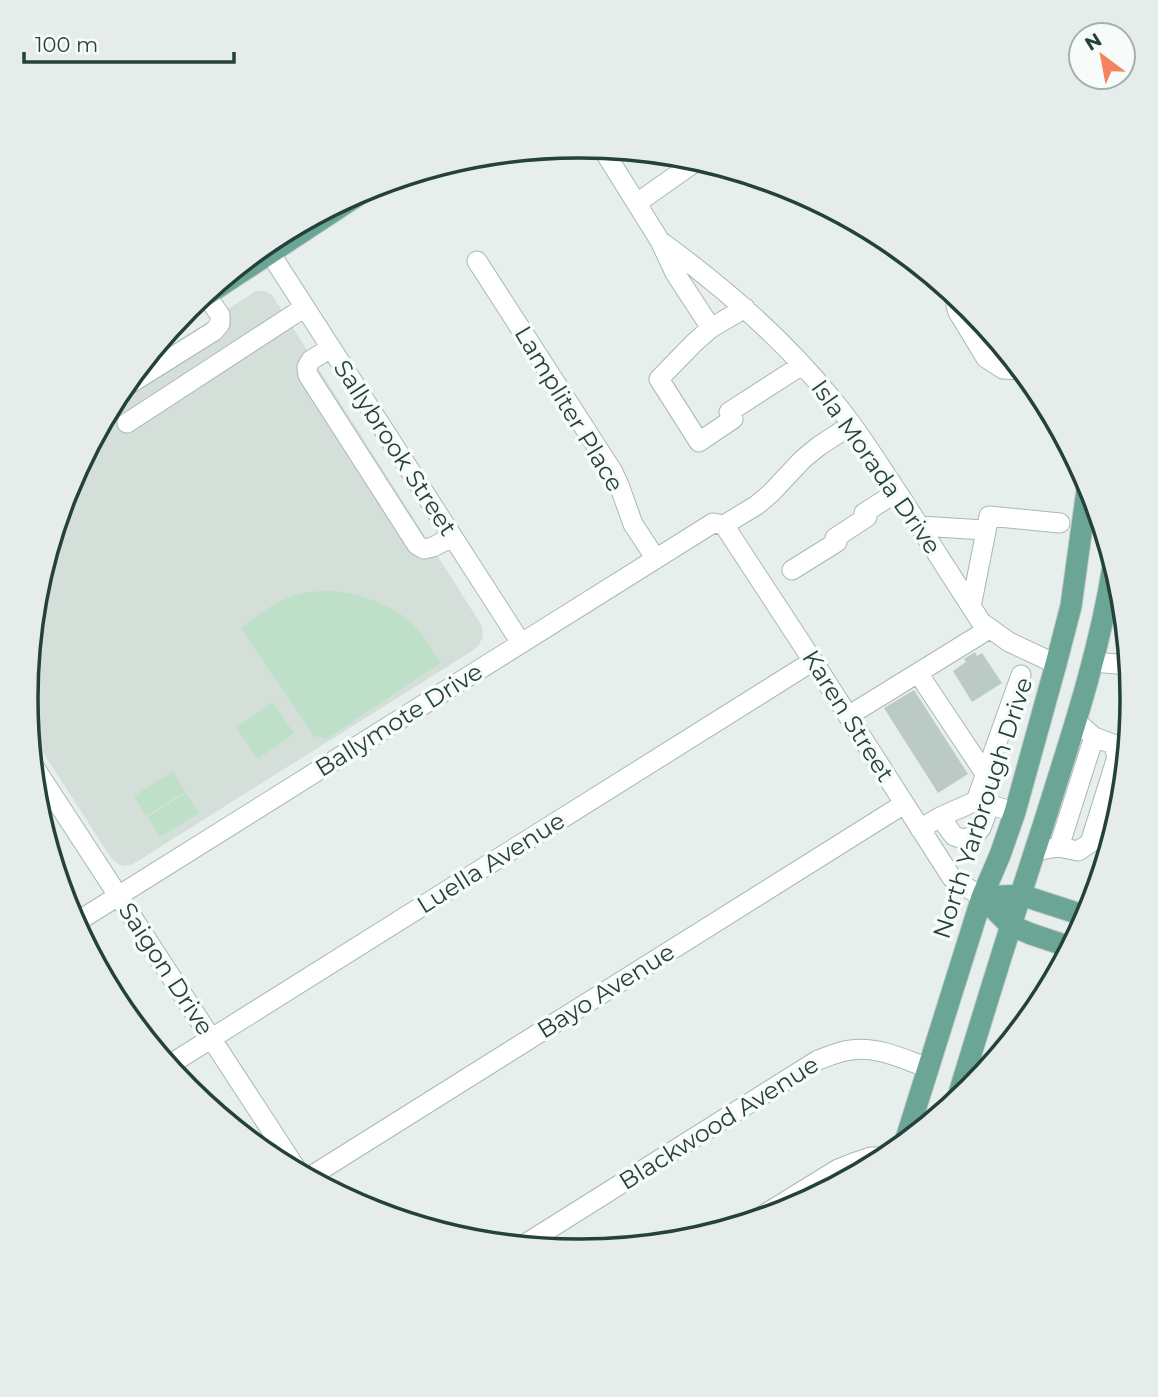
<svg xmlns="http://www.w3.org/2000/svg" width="1158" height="1397" font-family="Montserrat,sans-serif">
<rect width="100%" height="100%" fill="#e6efeb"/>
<path fill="#d4dfda" d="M 256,291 L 265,291 L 272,295 L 482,626 L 483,637 L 478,646 L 472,651 L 133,864 L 124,866 L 118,864 L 111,858 L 30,732 L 26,698 L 37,590 L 68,487 L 120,391 L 141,365 Z"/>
<path fill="#bfe0c8" d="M 331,591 C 356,592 393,605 412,623 C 423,634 432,651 441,663 L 326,739 L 314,736 L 241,628 C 261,613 283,595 309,592 C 316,591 324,591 331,591 Z
M 272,702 L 294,733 L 258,759 L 236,728 Z
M 173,771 L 185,792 L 146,816 L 134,796 Z
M 186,793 L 199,813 L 160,837 L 148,817 Z"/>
<path fill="#bbcac4" d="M 975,652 L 977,656 L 982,653 L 1002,683 L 972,702 L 953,671 L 966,662 L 964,659 Z
M 914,690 L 968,774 L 938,793 L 884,708 Z"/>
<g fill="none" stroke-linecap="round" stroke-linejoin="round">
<g stroke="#a8b8b2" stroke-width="21">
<path id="minor" d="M 602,148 L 660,241 L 675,273 L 711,328
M 637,203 L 698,160
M 660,241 C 725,288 786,341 836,404 C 860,433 879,465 900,496 C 927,538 954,580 981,622 L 1009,642 L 1056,664
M 270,253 L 521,643
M 477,261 L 613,472 L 619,485 L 633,524 L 656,559
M 959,298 L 956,306 L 958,312 L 986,358 L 1003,369 L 1021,370
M 745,308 L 711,328 L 694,343 L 659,379 L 699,442 L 733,419 L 729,412 L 802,365
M 331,348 L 311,360 L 307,367 L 308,375 L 417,545 L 424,549 L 433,547 L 452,537
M 120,390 L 214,331 L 220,324 L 220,315 L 206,295
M 127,423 L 305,307
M 724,525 L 813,661 L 952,878 L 982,897
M 724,525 L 757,505 L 771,493 L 803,459 L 819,446 L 851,425
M 919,526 L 985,530
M 792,570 L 837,542 L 835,538 L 867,517 L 864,513 L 897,492
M 971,607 L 989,516 L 1060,523
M 1093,662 L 1128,665
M 918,673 L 986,775
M 848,716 L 989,629
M 33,765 L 299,1173
M 976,801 L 1021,675
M 940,817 L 954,836 L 963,839 L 974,836 L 981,828 L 990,804
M 920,829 L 940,817 L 976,801 L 1015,812
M 1059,847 L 1078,851 L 1090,843 L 1117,757 L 1113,744 L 1094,737
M 1035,851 L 1059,847 L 1094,737 L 1076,721
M 75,923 L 713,523 L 724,525
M 169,1065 L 813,661
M 853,1163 L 871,1157 L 887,1157
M 308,1178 L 904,804
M 757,1219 L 838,1169 L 853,1163 L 849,1178
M 522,1246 L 818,1060 C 829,1056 840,1051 851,1050 C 877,1046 904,1059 928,1068"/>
</g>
<g stroke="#c2cac8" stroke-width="23">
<path id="major" d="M 194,303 L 372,186
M 982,897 L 1021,895 L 1086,916
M 982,897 L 1010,925 L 1031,934 L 1070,947
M 957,1100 C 985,1008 1013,917 1043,826 C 1070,740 1099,655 1113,566
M 905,1142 L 982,897 L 1000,855 L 1015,812 L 1056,664 L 1071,606 L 1088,483"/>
</g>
<use href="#minor" stroke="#fff" stroke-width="19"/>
<use href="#major" stroke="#6aa596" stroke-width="21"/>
</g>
<g text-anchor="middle" stroke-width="7" stroke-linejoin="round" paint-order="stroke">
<g font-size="24" fill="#24423a" stroke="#f7fbf9">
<text transform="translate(569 409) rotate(59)" y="8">Lampliter Place</text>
<text transform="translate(395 448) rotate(57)" y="8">Sallybrook Street</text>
<text transform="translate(876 467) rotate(55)" y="8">Isla Morada Drive</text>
<text transform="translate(848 716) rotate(58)" y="8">Karen Street</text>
<text transform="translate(399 720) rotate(-32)" y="8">Ballymote Drive</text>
<text transform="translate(983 808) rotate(-72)" y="8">North Yarbrough Drive</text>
<text transform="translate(491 863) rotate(-32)" y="8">Luella Avenue</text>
<text transform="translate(166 969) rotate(57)" y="8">Saigon Drive</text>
<text transform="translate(606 991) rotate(-32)" y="8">Bayo Avenue</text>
<text transform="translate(719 1123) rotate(-32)" y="8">Blackwood Avenue</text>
</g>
</g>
<path d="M0 0H1158V1397H0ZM578 158H580A540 540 0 0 1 1120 698V699A540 540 0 0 1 580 1239H578A540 540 0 0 1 38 699V698A540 540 0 0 1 578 158Z" fill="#e6ecea" fill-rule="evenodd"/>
<path fill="none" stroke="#24423a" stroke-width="3.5" d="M578 158H580A540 540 0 0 1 1120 698V699A540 540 0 0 1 580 1239H578A540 540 0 0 1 38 699V698A540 540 0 0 1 578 158Z"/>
<g transform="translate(1102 56) rotate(328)"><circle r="33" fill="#f7fbf9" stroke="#a3b1ad" stroke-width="2"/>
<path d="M0-5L12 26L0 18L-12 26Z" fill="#f4845f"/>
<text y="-10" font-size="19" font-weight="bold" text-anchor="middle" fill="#24423a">N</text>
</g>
<path d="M24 52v10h210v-10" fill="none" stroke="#24423a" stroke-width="3.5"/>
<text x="35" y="52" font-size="21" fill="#24423a" stroke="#f7fbf9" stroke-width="5" paint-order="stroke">100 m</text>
</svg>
